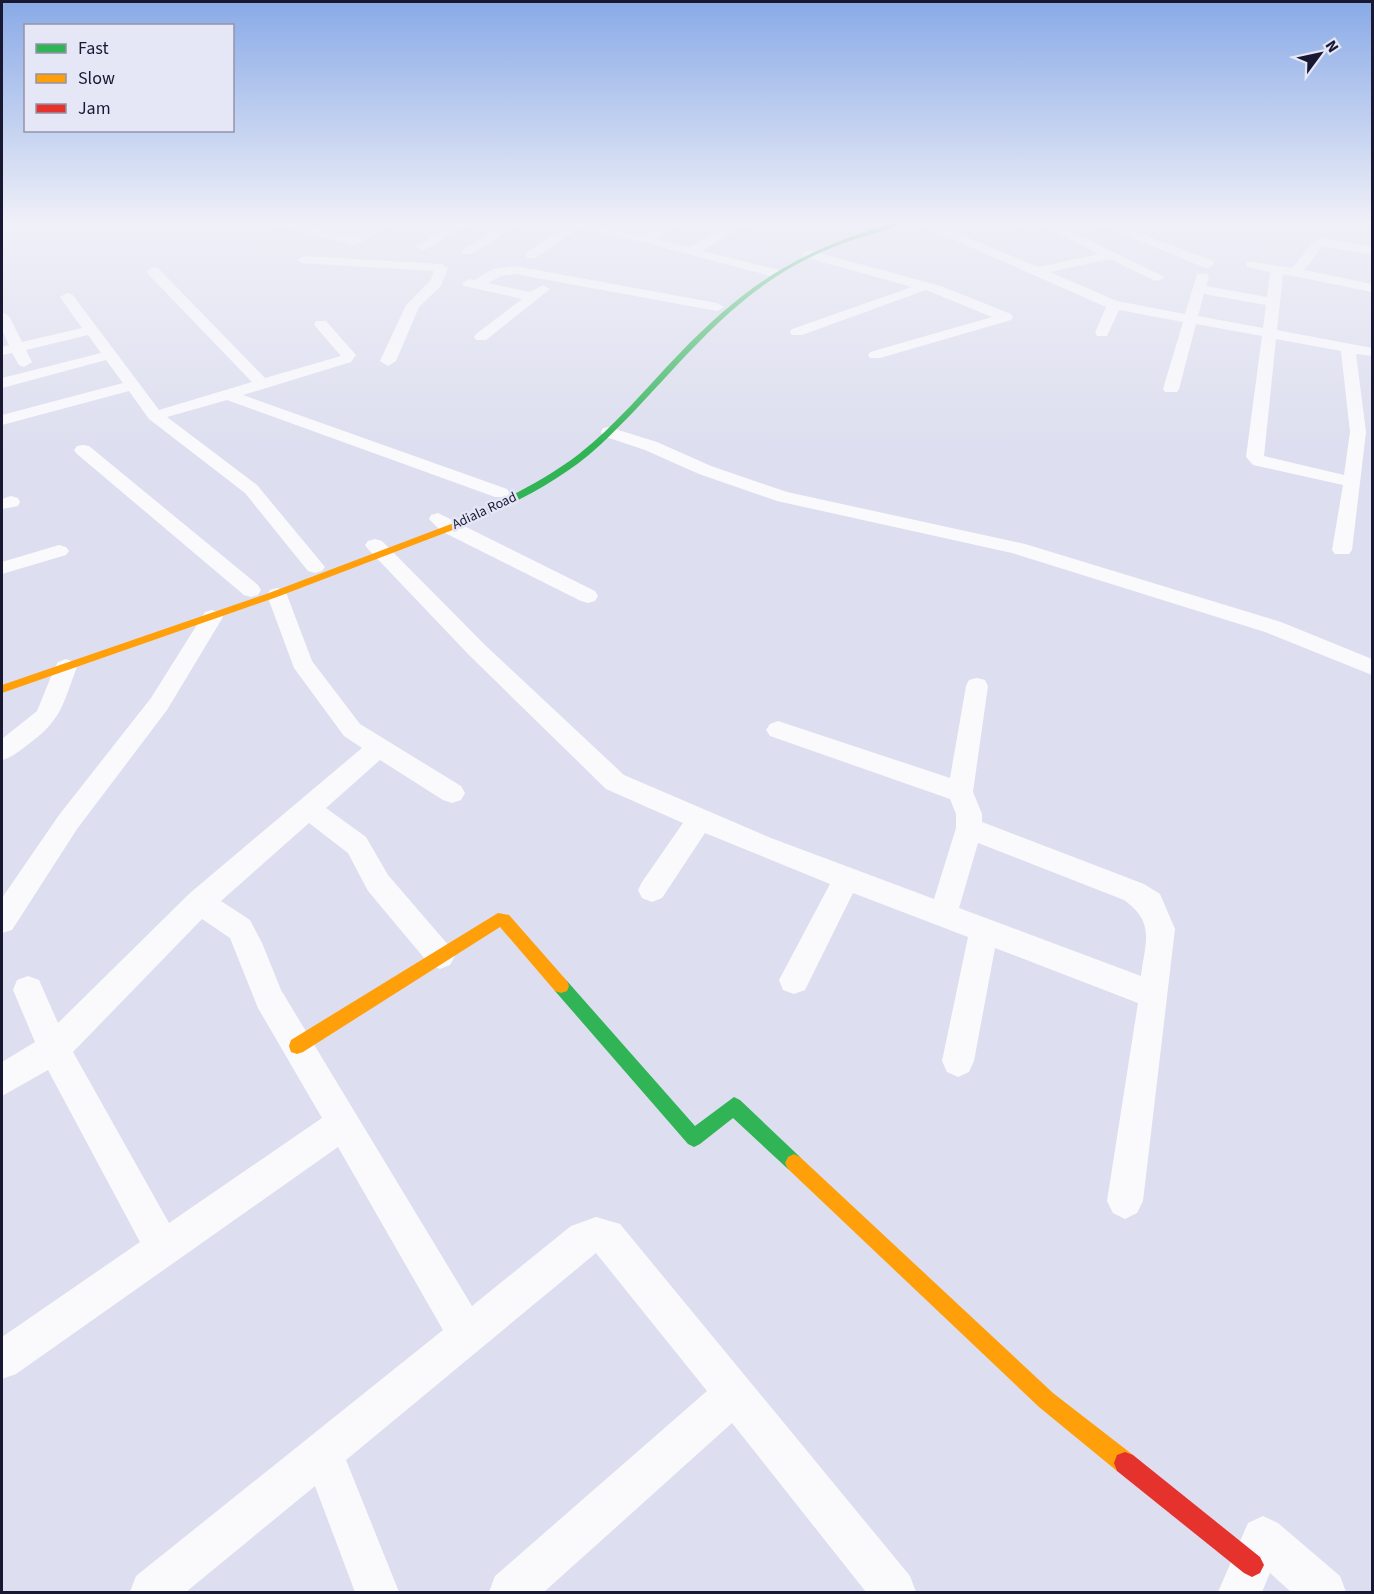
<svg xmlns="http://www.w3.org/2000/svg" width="1374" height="1594" font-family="'Source Sans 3',sans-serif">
<rect width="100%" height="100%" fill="#dddeef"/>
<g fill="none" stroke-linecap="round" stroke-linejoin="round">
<path fill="#fafafd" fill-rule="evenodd" d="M 275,223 L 296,223 L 353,237 L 381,223 L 396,223 L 355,245 L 277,226 Z
M 455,223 L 470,223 L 426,249 L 422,250 L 416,246 Z
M 506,223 L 521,223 L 471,254 L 463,254 L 461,251 Z
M 559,223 L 584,223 L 645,236 L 662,223 L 676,223 L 657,239 L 690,247 L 732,223 L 747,223 L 702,251 L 779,270 L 780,273 L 774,277 L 635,240 L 579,229 L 535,258 L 527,258 L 525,255 L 527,252 L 566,227 Z
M 916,223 L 933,223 L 1038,267 L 1099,254 L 1038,223 L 1054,223 L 1165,277 L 1158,281 L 1153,280 L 1110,259 L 1050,272 L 1117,301 L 1185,314 L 1197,274 L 1207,274 L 1209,277 L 1206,286 L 1267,297 L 1270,272 L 1247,267 L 1246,264 L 1247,261 L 1292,268 L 1315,240 L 1324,238 L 1372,247 L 1372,255 L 1323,246 L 1304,270 L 1372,284 L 1372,292 L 1283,274 L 1277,330 L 1372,348 L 1372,356 L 1356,354 L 1366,432 L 1352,550 L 1349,554 L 1335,554 L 1332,550 L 1343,485 L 1253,465 L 1246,457 L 1262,336 L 1196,324 L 1179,389 L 1177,392 L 1165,392 L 1163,389 L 1183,322 L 1119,310 L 1107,336 L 1097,336 L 1095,333 L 1106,307 ZM 1204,294 L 1266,305 L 1263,328 L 1198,316 ZM 1276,339 L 1341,351 L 1350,432 L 1344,475 L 1264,456 Z
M 1096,223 L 1113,223 L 1213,261 L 1214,264 L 1208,268 L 1203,267 Z
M 808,250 L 941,286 L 1011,314 L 1013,317 L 1011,320 L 880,358 L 870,358 L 868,355 L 870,352 L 992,317 L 926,290 L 802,335 L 792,335 L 790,332 L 792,329 L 912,287 L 804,257 L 802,254 Z
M 304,256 L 442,264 L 448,268 L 441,286 L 419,307 L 396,361 L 388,366 L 380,361 L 406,305 L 430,281 L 434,271 L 300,263 L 298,260 Z
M 515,266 L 717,303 L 724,307 L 717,311 L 515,274 L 501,276 L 488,283 L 530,292 L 543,285 L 550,289 L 486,340 L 476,340 L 474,337 L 476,334 L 522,299 L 464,286 L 462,283 L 469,279 L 474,280 L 493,269 Z
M 153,267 L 158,268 L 265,378 L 341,356 L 316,327 L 314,324 L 316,321 L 326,321 L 356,355 L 351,362 L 243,395 L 507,489 L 510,493 L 507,497 L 495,497 L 227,400 L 167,417 L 257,485 L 325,567 L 322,571 L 315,573 L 308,571 L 245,493 L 149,419 L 129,391 L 2,425 L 2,415 L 123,383 L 106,360 L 2,388 L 2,378 L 101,353 L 88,335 L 26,350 L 32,362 L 24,367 L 19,365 L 12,353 L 2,355 L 2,347 L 9,345 L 2,330 L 2,312 L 9,316 L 22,342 L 82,328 L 60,297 L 67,293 L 72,294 L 159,410 L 252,382 L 148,274 L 147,271 Z
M 609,427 L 657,442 L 711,466 L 787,492 L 1025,544 L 1281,622 L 1372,659 L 1372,675 L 1265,632 L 1012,553 L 777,501 L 699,474 L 645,450 L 603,436 L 601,432 L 603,428 Z
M 83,445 L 89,446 L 258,585 L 261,590 L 258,595 L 251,597 L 244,595 L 77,454 L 74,450 L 77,446 Z
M 11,496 L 18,498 L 20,502 L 18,506 L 2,509 L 2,499 Z
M 438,513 L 595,591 L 598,596 L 595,601 L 588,603 L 581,601 L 441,531 L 429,519 L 431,515 Z
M 375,539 L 382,541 L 485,645 L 624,775 L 771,838 L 934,899 L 956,828 L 956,814 L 950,799 L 770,736 L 766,730 L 770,724 L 778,721 L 950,778 L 966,686 L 969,680 L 977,678 L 985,680 L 988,686 L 973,792 L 982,814 L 982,822 L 1144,884 L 1160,894 L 1175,929 L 1143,1201 L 1137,1213 L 1125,1219 L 1113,1213 L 1107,1201 L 1138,1003 L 995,948 L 974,1061 L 969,1072 L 958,1077 L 947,1072 L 942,1061 L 968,937 L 853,893 L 805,990 L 794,994 L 783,990 L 779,980 L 830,884 L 705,833 L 662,898 L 652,902 L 642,898 L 638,890 L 642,882 L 683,823 L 606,789 L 469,655 L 368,549 L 365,545 L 368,541 ZM 978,843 L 1124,900 C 1156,923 1145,942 1141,976 L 959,908 Z
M 59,545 L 66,547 L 69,551 L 66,555 L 2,574 L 2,562 Z
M 277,588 L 284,590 L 287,595 L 312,661 L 360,724 L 461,786 L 465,793 L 461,800 L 452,803 L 443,800 L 380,760 L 326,808 L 366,837 L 388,875 L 450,947 L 455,956 L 450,965 L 440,969 L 430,965 L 368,891 L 348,853 L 309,823 L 221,901 L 250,920 L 262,943 L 281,990 L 472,1306 L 571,1226 L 596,1217 L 620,1224 L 910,1576 L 916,1592 L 866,1592 L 732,1423 L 544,1592 L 489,1592 L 495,1576 L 707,1391 L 596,1253 L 346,1460 L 399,1592 L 355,1592 L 315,1486 L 186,1592 L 130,1592 L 136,1576 L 443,1330 L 338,1147 L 16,1374 L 2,1379 L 2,1337 L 140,1242 L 48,1070 L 2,1096 L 2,1062 L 35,1042 L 13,990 L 17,980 L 28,976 L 39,980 L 58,1023 L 190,893 L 362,748 L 344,736 L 294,668 L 267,595 L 270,590 ZM 202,919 L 230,938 L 258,1008 L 322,1118 L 169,1223 L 73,1052 Z
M 212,610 L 219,612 L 223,617 L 167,710 L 77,829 L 12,930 L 2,933 L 2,898 L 59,815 L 151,698 L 205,612 Z
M 66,659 L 74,662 L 77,667 C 62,706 62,720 26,746 C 18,752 11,758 2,760 L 2,739 L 37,711 L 55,667 L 58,662 Z
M 1263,1516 L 1278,1523 L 1340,1576 L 1346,1592 L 1291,1592 L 1270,1573 L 1262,1592 L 1218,1592 L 1248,1523 Z"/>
<path fill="#30b455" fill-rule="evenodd" d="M 894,223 L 904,223 C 889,231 869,234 852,240 C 814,253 779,272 748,297 C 693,341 651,398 599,446 C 562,480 516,502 471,523 L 463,523 L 463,519 C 503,500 544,481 579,454 C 616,425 646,388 679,354 C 748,283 798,251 894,223 Z
M 561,979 L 567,981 L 695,1126 L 734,1097 L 740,1100 L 800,1157 L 803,1163 L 800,1169 L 794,1172 L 788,1169 L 733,1118 L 700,1144 L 694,1147 L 688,1144 L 555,991 L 553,986 L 555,981 Z"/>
<path fill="#ff9f0a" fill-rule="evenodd" d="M 467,518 L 472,521 L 471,523 L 277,597 L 2,693 L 2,685 L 269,593 Z
M 498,913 L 509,915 L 567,981 L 569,986 L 567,991 L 561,993 L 555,991 L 500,927 L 303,1052 L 297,1054 L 291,1052 L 289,1046 L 291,1040 Z
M 794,1154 L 800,1157 L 1053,1393 L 1133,1455 L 1136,1463 L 1133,1471 L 1125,1474 L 1117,1471 L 1039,1407 L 788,1169 L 785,1163 L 788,1157 Z"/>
<path fill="#e5322d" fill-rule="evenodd" d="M 1125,1452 L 1133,1455 L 1260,1557 L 1264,1565 L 1260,1573 L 1252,1577 L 1244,1573 L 1117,1471 L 1114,1463 L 1117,1455 Z"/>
</g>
<linearGradient id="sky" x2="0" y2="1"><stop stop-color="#89aae7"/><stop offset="0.5" stop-color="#f0f0f8"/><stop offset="1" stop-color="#f0f0f8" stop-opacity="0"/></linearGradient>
<rect width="1374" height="446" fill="url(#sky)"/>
<g text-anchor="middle" stroke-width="5" stroke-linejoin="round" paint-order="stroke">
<g font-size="14" fill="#181833" stroke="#e5e6f6">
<text transform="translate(484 510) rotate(-25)" y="5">Adiala Road</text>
</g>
</g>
<rect width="1374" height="1594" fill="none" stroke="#181833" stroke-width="6"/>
<rect x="24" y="24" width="210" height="108" fill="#e5e6f6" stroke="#9394a8" stroke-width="1.5"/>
<rect x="36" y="44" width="30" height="9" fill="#30b455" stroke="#9394a8" stroke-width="1.5"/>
<text x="78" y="54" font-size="18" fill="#181833">Fast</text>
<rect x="36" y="74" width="30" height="9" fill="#ff9f0a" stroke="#9394a8" stroke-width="1.5"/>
<text x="78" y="84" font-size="18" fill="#181833">Slow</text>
<rect x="36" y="104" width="30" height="9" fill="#e5322d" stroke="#9394a8" stroke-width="1.5"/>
<text x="78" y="114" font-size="18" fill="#181833">Jam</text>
<g transform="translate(1320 54) rotate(57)" stroke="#e5e6f6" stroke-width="4.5" paint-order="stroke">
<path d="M0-4.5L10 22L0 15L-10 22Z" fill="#181833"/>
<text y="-9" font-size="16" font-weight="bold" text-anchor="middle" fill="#181833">N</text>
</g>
</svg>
